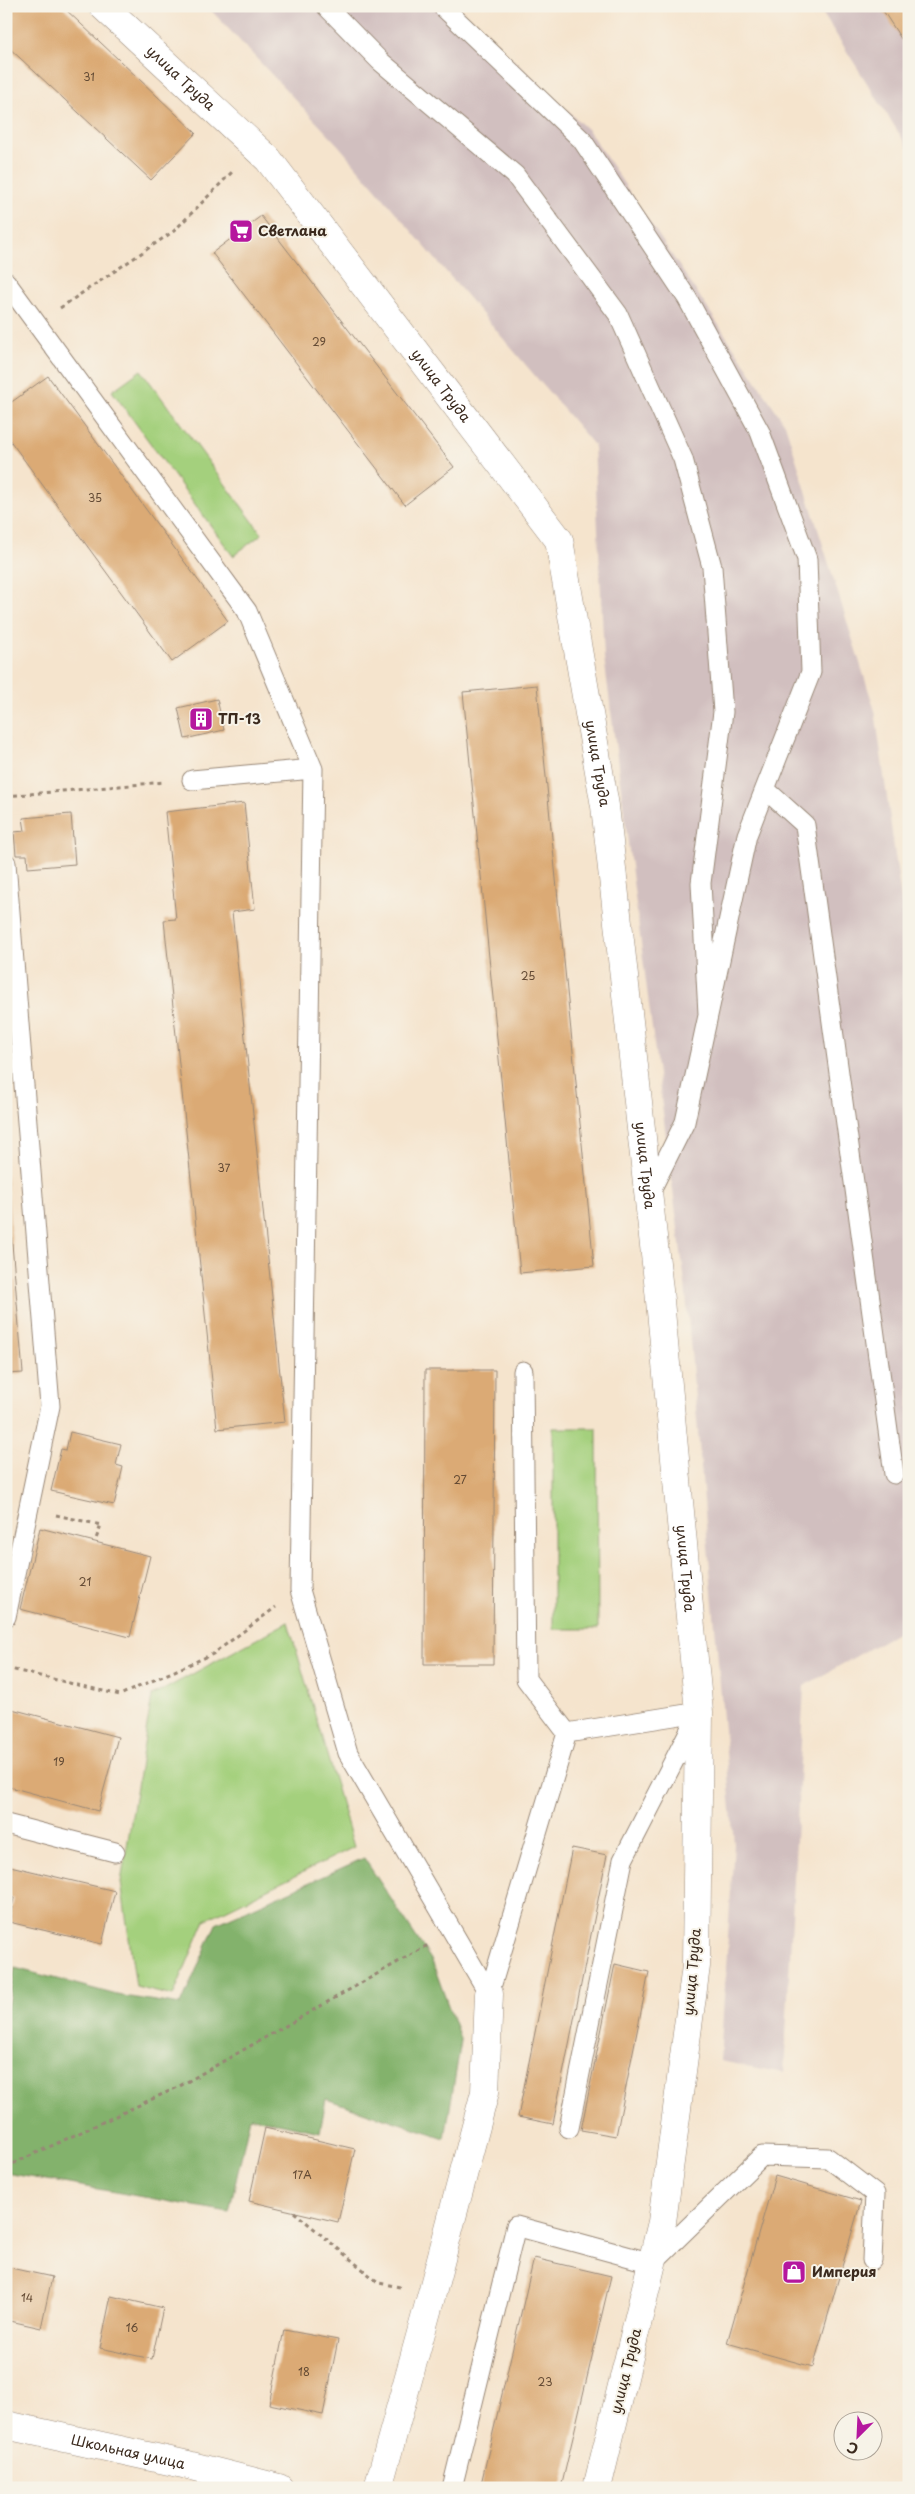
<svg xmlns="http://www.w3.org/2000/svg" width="915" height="2494" font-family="'Playpen Sans',sans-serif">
<rect width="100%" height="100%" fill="#f7f3e8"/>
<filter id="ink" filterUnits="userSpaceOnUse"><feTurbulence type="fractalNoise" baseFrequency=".02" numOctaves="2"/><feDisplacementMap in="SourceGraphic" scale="10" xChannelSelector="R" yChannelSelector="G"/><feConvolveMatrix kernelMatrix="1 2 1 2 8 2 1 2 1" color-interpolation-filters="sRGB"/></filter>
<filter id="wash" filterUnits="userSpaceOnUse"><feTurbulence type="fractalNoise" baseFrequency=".0096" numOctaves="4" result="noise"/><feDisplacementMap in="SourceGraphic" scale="20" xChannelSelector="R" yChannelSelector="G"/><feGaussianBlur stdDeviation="1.12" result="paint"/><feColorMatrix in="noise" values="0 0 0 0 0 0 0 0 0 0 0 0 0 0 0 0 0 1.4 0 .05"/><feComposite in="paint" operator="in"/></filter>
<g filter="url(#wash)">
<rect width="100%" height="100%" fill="#f5e4cd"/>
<path fill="#d1bfbf" d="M 207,6 L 455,6 L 588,130 L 785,424 L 875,711 L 909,956 L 909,1626 L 804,1686 L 784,2073 L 720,2061 L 734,1844 L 685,1283 L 604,657 L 594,445 L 339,146 Z
M 818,6 L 909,6 L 909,149 Z"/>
<path fill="#a4d07d" stroke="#707d4e" d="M 141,370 L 262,534 L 233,556 L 112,391 Z
M 553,1428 L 597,1428 L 598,1629 L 553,1629 Z
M 288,1622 L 354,1847 L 205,1920 L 173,1996 L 136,1987 L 121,1882 L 152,1696 Z"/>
<path fill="#83b26c" stroke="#5f6e45" d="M 364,1858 L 432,1961 L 461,2041 L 445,2138 L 326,2099 L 320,2132 L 250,2117 L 229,2212 L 6,2173 L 6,2012 L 15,1968 L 117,1995 L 181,2005 L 216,1924 Z"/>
<g id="blocks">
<path fill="#dbaa74" d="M 6,6 L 62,6 L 196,133 L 151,180 L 6,45 Z
M 880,6 L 909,6 L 909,51 Z
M 261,216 L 454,467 L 405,505 L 212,253 Z
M 48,376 L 228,621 L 172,662 L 6,435 L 6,406 Z
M 537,685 L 594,1266 L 520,1273 L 463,692 Z
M 217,699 L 224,730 L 185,739 L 178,708 Z
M 244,803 L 255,909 L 232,912 L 285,1422 L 217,1429 L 164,920 L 176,919 L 165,812 Z
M 71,814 L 75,864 L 28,868 L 27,855 L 16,855 L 14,832 L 25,831 L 23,818 Z
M 6,1173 L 23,1373 L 6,1374 Z
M 425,1370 L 495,1370 L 493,1664 L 424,1664 Z
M 70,1432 L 121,1444 L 116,1465 L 123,1467 L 114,1505 L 51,1491 L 61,1449 L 66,1450 Z
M 40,1528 L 150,1556 L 130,1637 L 20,1609 Z
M 8,1708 L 118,1737 L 98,1811 L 6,1786 Z
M 572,1848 L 607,1855 L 553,2124 L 518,2117 Z
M 6,1865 L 115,1891 L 102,1944 L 9,1922 L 14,1898 L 6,1896 Z
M 615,1964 L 649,1972 L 616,2136 L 581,2130 Z
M 265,2128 L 355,2149 L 338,2222 L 249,2201 Z
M 775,2176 L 861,2201 L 813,2367 L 727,2343 Z
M 534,2258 L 611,2276 L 561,2488 L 480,2488 Z
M 6,2267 L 52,2277 L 41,2328 L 6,2320 Z
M 111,2296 L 163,2308 L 152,2359 L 100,2348 Z
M 284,2330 L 338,2340 L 323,2415 L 269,2404 Z"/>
</g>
</g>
<g filter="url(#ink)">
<use href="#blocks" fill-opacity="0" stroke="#988776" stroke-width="1"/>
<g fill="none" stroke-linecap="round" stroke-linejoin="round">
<g stroke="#988776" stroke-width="21">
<path id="service" d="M 326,6 L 380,61 L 515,175 L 618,314 L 683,459 L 712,567 L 723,712 L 701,883 L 708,1014
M 442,6 L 582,140 L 687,298 L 760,432 L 807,559 L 811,672 L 765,789
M 6,282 L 247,611 L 313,769
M 192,780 L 313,769 L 300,1590 L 348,1753 L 489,1994
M 6,863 L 50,1406 L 6,1617
M 649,1194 L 685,1122 L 747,835 L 765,789 L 805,825 L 894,1474
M 523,1371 L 526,1679 L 567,1733
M 6,1824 L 115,1852
M 489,1994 L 567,1733 L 699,1712 L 623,1860 L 569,2128
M 452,2488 L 516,2226 L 652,2263 L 762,2156 L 828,2158 L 875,2194 L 872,2260"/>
</g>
<g stroke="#988776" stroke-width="29">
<g id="minor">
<path id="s1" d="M 103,6 L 268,159 L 559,540 L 605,806 L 659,1290 L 699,1712 L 696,1966 L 662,2222 L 597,2488"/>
<path id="s2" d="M 6,2425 L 188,2465 L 279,2488"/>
<path d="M 378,2488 L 432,2293 L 485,2092 L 489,1994"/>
</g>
</g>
<path stroke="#988776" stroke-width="3" stroke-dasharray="4 4" stroke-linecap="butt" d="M 60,308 L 174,231 L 233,171
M 6,796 L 165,782
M 56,1515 L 101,1525 L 95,1542
M 6,1668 L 120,1695 L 213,1654 L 276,1607
M 6,2167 L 178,2087 L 428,1945
M 294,2212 L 379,2283 L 400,2287"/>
<use href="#service" stroke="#fff" stroke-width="19"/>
<use href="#minor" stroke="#fff" stroke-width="28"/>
</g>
</g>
<defs>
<g id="supermarket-square" transform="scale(1.25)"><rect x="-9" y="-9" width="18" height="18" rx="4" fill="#b5179e" stroke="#f7f3e8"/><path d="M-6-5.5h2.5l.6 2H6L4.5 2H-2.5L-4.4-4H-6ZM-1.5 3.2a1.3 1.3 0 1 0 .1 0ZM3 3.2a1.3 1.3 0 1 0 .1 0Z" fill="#fff"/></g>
<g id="building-square" transform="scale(1.25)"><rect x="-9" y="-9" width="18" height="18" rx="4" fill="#b5179e" stroke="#f7f3e8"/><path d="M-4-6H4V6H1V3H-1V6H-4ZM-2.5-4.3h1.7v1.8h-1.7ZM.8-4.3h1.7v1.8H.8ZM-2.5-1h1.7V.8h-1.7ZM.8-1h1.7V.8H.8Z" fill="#fff"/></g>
<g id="shop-square" transform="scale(1.25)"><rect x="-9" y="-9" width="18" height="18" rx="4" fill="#b5179e" stroke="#f7f3e8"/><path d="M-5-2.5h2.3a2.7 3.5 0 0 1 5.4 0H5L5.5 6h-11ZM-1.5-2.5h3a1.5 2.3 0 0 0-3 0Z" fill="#fff"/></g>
</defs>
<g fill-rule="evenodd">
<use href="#supermarket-square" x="241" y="231"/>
<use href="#building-square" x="201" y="719"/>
<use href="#shop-square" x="794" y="2272"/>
</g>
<g text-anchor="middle" stroke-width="4" stroke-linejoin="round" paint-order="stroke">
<g font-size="11" fill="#634a34">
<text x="89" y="81">31</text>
<text x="319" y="346">29</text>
<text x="95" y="502">35</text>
<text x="528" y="980">25</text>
<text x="224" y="1172">37</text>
<text x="460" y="1484">27</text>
<text x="85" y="1586">21</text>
<text x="59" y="1766">19</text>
<text x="302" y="2179">17А</text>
<text x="27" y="2302">14</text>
<text x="132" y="2332">16</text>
<text x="304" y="2376">18</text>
<text x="545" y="2386">23</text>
</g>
<g font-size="14" fill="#3b2a1e" stroke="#f7f3e8">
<text dy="5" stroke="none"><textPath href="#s1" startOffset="106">улица Труда</textPath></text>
<text dy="5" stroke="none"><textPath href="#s1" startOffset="510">улица Труда</textPath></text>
<text dy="5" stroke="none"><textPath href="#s1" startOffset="931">улица Труда</textPath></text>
<text dy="5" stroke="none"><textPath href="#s1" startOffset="1336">улица Труда</textPath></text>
<text dy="5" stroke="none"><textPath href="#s1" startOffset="1741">улица Труда</textPath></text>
<text transform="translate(692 1972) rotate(-85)" y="5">улица Труда</text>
<text transform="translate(626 2371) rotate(-76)" y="5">улица Труда</text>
<text dy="5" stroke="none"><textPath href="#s2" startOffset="125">Школьная улица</textPath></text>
</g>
<g font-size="14" font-weight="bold" fill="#3b2a1e" stroke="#f7f3e8" text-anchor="start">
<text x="258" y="236">Светлана</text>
<text x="218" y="724">ТП-13</text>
<text x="812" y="2277">Империя</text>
</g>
</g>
<rect width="915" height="2494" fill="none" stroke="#f7f3e8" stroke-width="25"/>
<g transform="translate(858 2436) rotate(204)"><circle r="24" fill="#f7f3e8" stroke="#aca397"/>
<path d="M0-4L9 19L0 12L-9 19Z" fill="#b5179e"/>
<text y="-8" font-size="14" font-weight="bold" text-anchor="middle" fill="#3b2a1e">С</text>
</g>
</svg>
